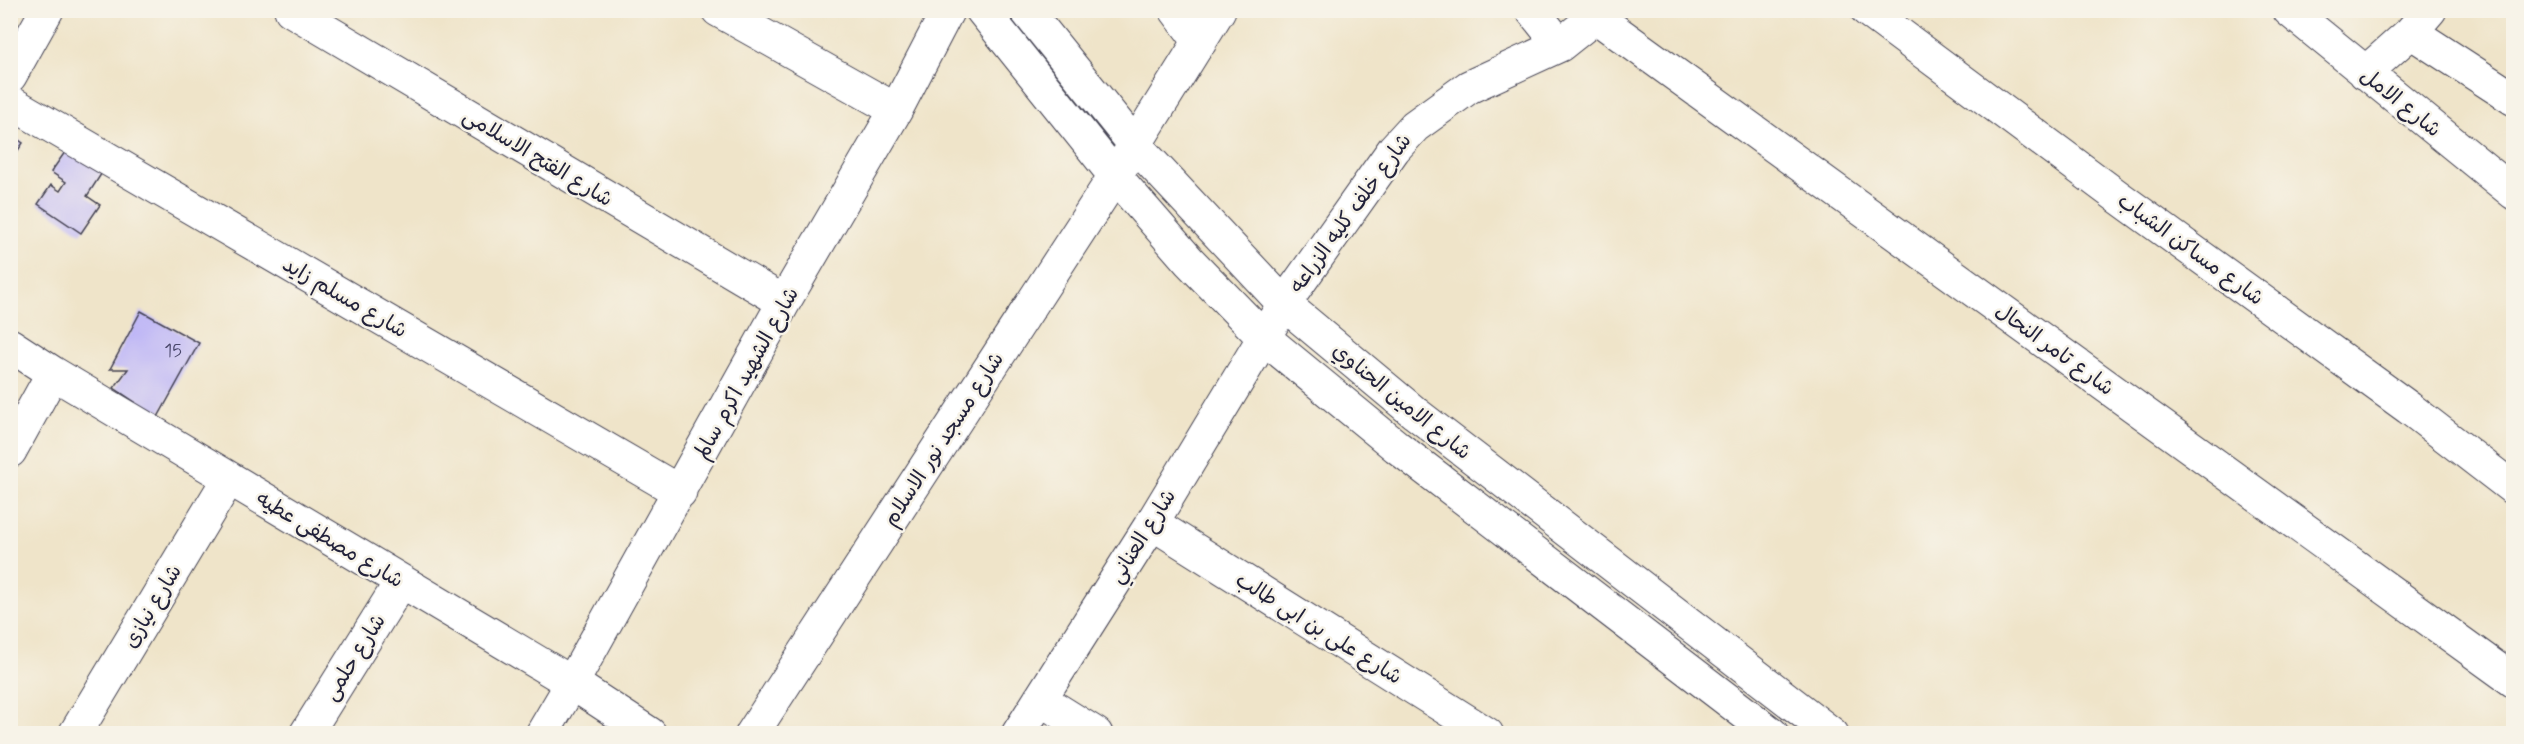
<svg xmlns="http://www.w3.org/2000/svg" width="2524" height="744" font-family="Mynerve,'Playpen Sans Arabic',sans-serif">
<rect width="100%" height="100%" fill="#f7f3e8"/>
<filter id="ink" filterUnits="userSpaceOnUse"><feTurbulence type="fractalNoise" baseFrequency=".0167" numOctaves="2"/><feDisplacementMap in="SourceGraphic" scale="12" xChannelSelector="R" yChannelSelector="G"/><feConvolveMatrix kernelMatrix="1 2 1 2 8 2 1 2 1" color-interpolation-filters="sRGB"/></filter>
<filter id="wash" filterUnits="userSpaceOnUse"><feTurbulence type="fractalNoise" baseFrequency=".008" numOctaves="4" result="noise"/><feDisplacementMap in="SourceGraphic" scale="24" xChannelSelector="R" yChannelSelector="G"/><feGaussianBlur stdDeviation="1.35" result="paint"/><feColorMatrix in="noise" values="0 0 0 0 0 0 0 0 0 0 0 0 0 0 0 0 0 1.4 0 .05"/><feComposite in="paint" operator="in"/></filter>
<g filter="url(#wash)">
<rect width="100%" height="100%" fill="#efe4c9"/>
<g id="blocks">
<path fill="#bfb7f6" d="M 10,134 L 23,143 L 10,162 Z
M 70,145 L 105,168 L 87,196 L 100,205 L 81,233 L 38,204 L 51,185 L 60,191 L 66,182 L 51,172 Z
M 141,311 L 199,343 L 153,426 L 124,410 L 135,402 L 114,388 L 128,369 L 110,369 Z"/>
</g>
</g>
<g filter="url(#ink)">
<use href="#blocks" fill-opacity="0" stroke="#413f50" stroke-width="1.5"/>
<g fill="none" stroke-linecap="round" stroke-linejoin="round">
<g stroke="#413f50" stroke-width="35">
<path id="street" d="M 291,10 L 784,302
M 718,10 L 896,110
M 982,10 L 1115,176 L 1189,261 L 1263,337 L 1397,447 L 1772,734
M 1026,10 L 1135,145 L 1284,304 L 1415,413 L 1832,734
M 1176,10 L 1200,42
M 1532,10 L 1560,45
M 1867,10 L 2117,196 L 2409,408 L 2514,489
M 2289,10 L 2514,193
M 1596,17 L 2514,681
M 2411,32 L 2514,99
M 2365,73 L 2411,32 L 2430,10
M 10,76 L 47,10
M 10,102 L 680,492
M 10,345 L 53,373 L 572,683 L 650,734
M 10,451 L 53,373
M 1152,523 L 1487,734
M 1040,699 L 1096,734
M 75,734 L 229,478
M 306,734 L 401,582
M 542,734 L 572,683 L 784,302 L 896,110 L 948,10
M 752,734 L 1135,145 L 1219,10
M 1018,734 L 1152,523 L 1284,304 L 1394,149 L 1415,126 L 1469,87 L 1560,45 L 1604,10"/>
</g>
<use href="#street" stroke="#fff" stroke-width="33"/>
</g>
</g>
<g text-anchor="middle" stroke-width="5" stroke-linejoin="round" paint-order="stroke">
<g font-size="18" fill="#49476a">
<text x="173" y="356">15</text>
</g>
<g font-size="21" fill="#22223b" stroke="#f7f3e8">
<text transform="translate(2401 102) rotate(39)" y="7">شارع الامل</text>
<text transform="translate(538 157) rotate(31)" y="7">شارع الفتح الاسلامى</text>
<text transform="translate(1350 213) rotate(-54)" y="7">شارع خلف كليه الزراعه</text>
<text transform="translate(2191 249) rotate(36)" y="7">شارع مساكن الشباب</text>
<text transform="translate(345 297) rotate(30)" y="7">شارع مسلم زايد</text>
<text transform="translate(2055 349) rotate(36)" y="7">شارع تامر النحال</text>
<text transform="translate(746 373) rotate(-61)" y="7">شارع الشهيد اكرم سالم</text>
<text transform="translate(1402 401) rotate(39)" y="7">شارع الامين الحناوي</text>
<text transform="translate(943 439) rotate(-57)" y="7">شارع مسجد نور الاسلام</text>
<text transform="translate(1142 536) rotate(-58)" y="7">شارع العناني</text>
<text transform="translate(330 539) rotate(31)" y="7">شارع مصطفى عطيه</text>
<text transform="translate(152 606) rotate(-59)" y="7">شارع نيازى</text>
<text transform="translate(1319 628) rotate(32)" y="7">شارع على بن ابى طالب</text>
<text transform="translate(354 657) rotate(-58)" y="7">شارع حلمى</text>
</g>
</g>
<rect width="2524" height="744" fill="none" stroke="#f7f3e8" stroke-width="36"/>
</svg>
